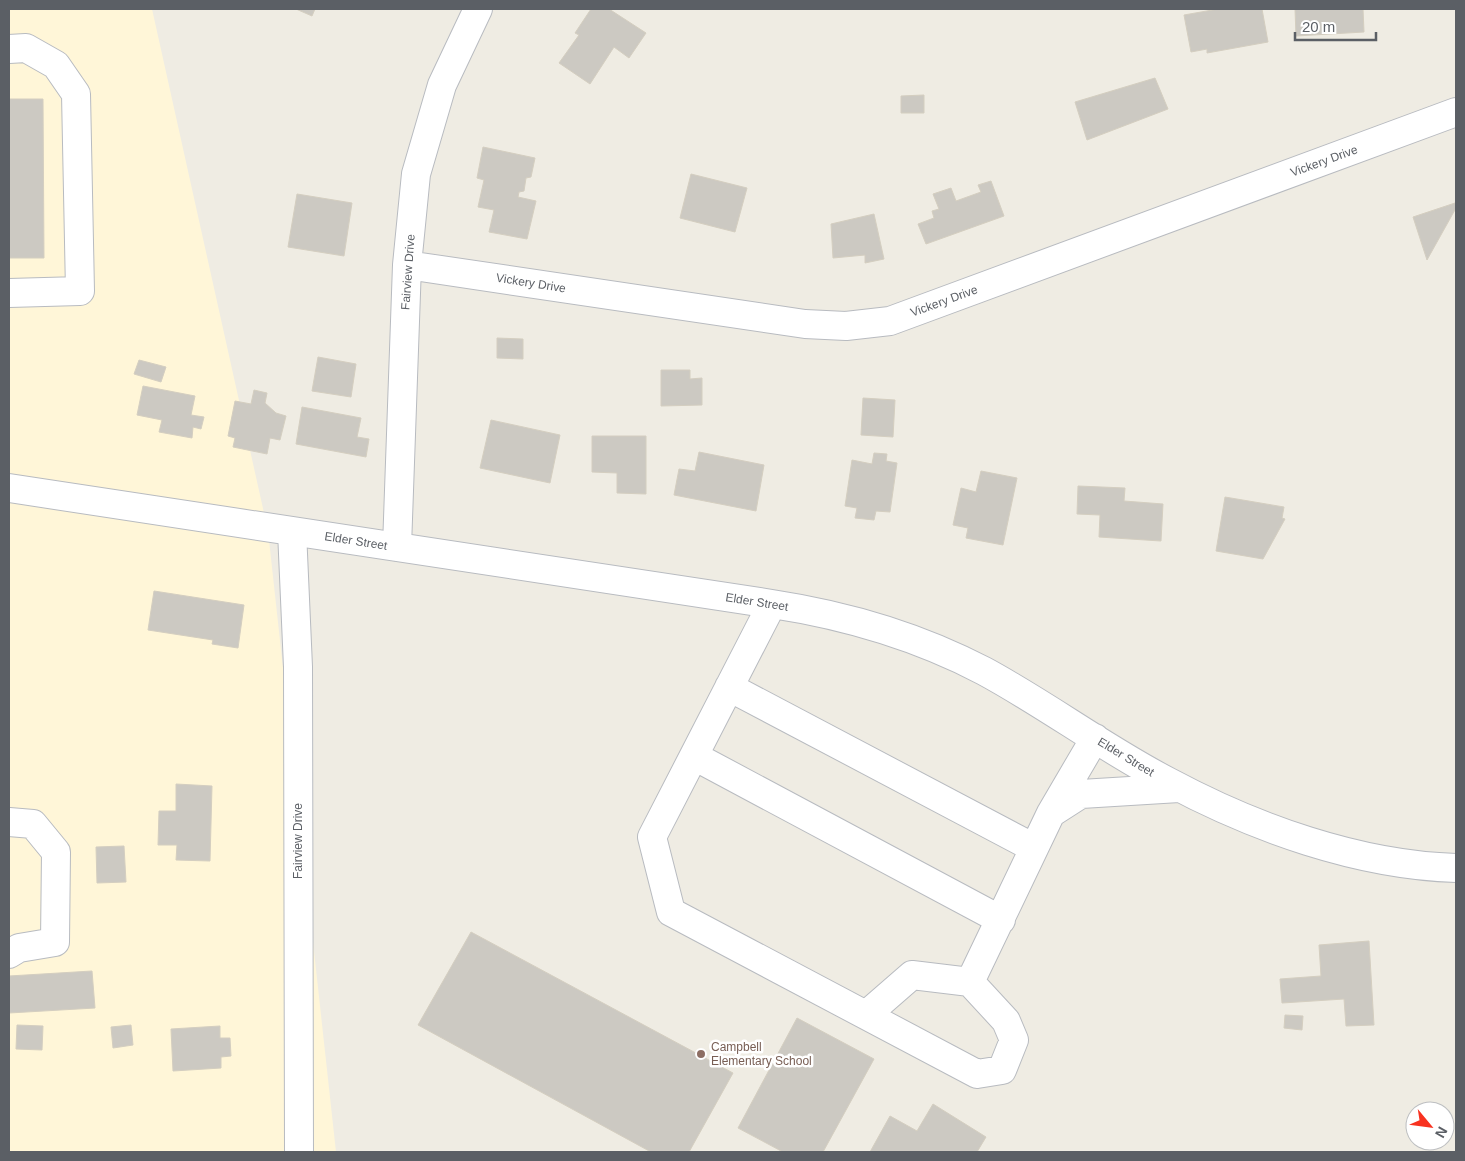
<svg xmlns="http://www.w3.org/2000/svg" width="1465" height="1161" font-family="Helvetica,sans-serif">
<rect width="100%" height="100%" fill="#efece3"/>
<path fill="#fff6d8" d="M 9,9 L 152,9 L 268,531 L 336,1152 L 9,1152 Z"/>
<path fill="#ccc9c2" stroke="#d4cec0" d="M 296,9 L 315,9 L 312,16 Z
M 591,9 L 609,9 L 646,33 L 629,58 L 614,47 L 590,84 L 559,63 L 579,35 L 575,33 Z
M 1218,9 L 1262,9 L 1268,42 L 1207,53 L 1207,49 L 1191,52 L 1184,15 Z
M 1295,9 L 1363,9 L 1364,32 L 1296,36 Z
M 1155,78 L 1168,109 L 1087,140 L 1075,102 Z
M 924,95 L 924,113 L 901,113 L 901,96 Z
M 9,99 L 43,99 L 44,258 L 9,258 Z
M 483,147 L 535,158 L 531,177 L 526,178 L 524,191 L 519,192 L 518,197 L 536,201 L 527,239 L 489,232 L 494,210 L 478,207 L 484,180 L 477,178 Z
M 691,174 L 747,188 L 735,232 L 680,218 Z
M 991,181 L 1004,216 L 926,244 L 918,224 L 934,218 L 932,211 L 939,209 L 933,194 L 951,188 L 956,201 L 981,192 L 978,185 Z
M 297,194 L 352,203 L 344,256 L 288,247 Z
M 1455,203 L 1456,208 L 1427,260 L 1413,217 Z
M 874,214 L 884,259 L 865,263 L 865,255 L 833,258 L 831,224 Z
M 497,338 L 523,339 L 523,359 L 497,358 Z
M 318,357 L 356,364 L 351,397 L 312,391 Z
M 139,360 L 166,367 L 161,382 L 134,374 Z
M 661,370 L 690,370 L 690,379 L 702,378 L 702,405 L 661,406 Z
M 143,386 L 195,396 L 191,415 L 204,417 L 201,429 L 193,427 L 192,438 L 159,432 L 162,420 L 137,415 Z
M 254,390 L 267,393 L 265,403 L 276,413 L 286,416 L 280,440 L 270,438 L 267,454 L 233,447 L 235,438 L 228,436 L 235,401 L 251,404 Z
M 863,398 L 895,400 L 893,437 L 861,435 Z
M 302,407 L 361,418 L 357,437 L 369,439 L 366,457 L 296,444 Z
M 491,420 L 560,435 L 550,483 L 480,468 Z
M 592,436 L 646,436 L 646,494 L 617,493 L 617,473 L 592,472 Z
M 699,452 L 764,465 L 756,511 L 674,495 L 679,469 L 695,471 Z
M 874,453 L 887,454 L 886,461 L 897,463 L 890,512 L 876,511 L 874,520 L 855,518 L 857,508 L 845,506 L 852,460 L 872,464 Z
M 981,471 L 1017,478 L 1003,545 L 966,538 L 968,528 L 953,525 L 961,488 L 976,492 Z
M 1078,486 L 1125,488 L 1124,501 L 1163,504 L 1161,541 L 1099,537 L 1100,515 L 1077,514 Z
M 1225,497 L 1284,507 L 1282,518 L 1285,519 L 1263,559 L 1216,551 Z
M 154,591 L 244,605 L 238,648 L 212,644 L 213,640 L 148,630 Z
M 176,784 L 212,786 L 210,861 L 176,860 L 177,845 L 158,845 L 159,811 L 176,811 Z
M 124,846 L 126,882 L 97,883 L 96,847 Z
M 471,932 L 733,1073 L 689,1152 L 651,1152 L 418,1025 Z
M 1369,941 L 1374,1025 L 1346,1026 L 1344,999 L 1282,1003 L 1280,979 L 1321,976 L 1319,945 Z
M 92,971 L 95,1008 L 9,1013 L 9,976 Z
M 1285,1015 L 1303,1016 L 1302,1030 L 1284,1028 Z
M 797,1018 L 874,1059 L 823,1152 L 783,1152 L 738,1128 Z
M 17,1025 L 43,1026 L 42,1050 L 16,1049 Z
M 131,1025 L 133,1045 L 113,1048 L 111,1027 Z
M 220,1026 L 220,1038 L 230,1038 L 231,1056 L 221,1057 L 221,1068 L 173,1071 L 171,1029 Z
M 933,1104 L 986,1137 L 977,1152 L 870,1152 L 890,1116 L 917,1131 Z"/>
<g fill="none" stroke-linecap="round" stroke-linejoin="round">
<g stroke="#b8bbc0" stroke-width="30">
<path id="minor" d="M 9,49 L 26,48 L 56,65 L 76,94 L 80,291 L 9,293
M 407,265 L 805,324 L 846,326 L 890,321 L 1456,112
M 9,488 L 772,604 C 844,615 919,637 984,671 C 1047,705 1105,749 1169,782 C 1255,828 1358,865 1456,868
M 292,531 L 298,667 L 299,1152
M 397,547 L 407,265 L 416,174 L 442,85 L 478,9
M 772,604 L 652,837 L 671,912 L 977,1074 L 1002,1070 L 1014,1040 L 1006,1021 L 970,982 L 1051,813 L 1095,738
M 729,687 L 1034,848
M 694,756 L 1001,920
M 1053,812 L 1081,794 L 1179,788
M 9,822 L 33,824 L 56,852 L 55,942 L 19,948 L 9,954
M 866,1015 L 912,975 L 970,982"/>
</g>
<use href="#minor" stroke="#fff" stroke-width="28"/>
</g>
<circle fill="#8d6e63" stroke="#fff" stroke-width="2" cx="701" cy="1054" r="5"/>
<g text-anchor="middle" stroke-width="5" stroke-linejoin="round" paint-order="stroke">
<g font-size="12" fill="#5b5f65" stroke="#fff">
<text transform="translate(1324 161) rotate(-20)" y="4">Vickery Drive</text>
<text transform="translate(408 272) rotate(-86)" y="4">Fairview Drive</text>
<text transform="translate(531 283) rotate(9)" y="4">Vickery Drive</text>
<text transform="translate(944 301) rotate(-20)" y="4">Vickery Drive</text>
<text transform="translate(356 541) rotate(9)" y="4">Elder Street</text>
<text transform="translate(757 602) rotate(9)" y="4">Elder Street</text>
<text transform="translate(1126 757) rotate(31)" y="4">Elder Street</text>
<text transform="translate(298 841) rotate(-90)" y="4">Fairview Drive</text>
</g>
<g font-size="12" fill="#785e54" stroke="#fff" text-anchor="start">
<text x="711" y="1051">Campbell<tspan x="711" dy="14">Elementary School</tspan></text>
</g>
</g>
<rect width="1465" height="1161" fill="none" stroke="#5b5f65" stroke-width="20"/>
<g transform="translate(1430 1126) rotate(119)"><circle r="24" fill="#ffffff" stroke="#bdbfc1"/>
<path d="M0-4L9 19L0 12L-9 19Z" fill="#f83220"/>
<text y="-8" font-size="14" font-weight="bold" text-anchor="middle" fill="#5b5f65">N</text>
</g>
<path d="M1295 32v8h81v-8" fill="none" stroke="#5b5f65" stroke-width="2.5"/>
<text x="1302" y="32" font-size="15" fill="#5b5f65" stroke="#ffffff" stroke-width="4" paint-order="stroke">20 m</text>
</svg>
